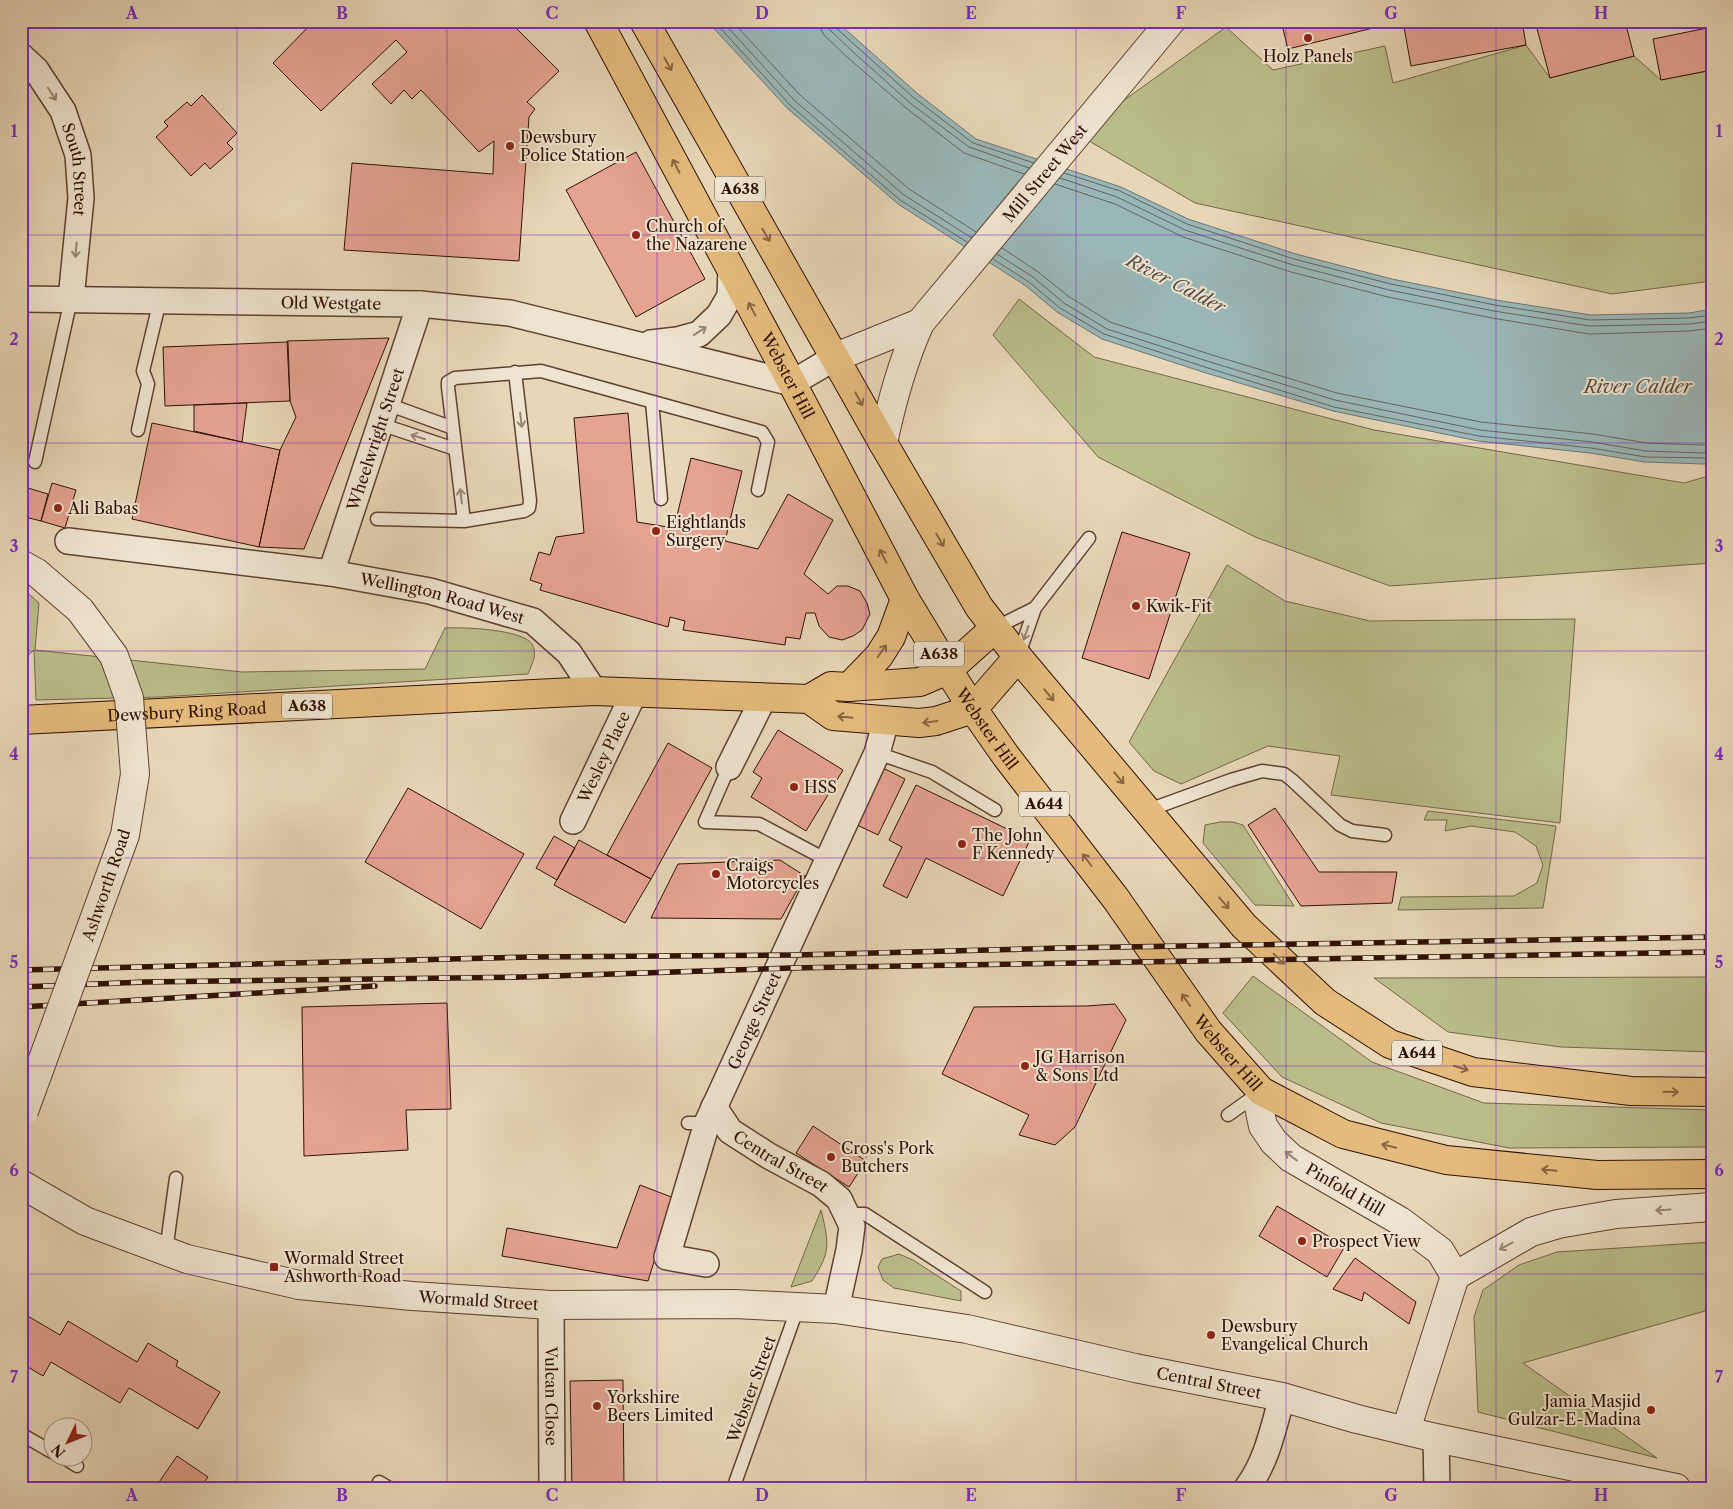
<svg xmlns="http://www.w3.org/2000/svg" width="1733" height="1509" font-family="'Libre Caslon Text',serif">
<rect width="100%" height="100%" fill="#e7d6b7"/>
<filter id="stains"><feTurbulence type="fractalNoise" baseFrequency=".004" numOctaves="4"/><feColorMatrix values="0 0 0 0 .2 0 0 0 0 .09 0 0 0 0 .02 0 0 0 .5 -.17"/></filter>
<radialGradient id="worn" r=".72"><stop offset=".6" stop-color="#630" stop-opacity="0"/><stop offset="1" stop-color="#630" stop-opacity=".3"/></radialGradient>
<path fill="#babd8b" stroke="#756747" d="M 1226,27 L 1273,70 L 1385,46 L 1393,83 L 1526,45 L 1550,78 L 1634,56 L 1661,80 L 1712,70 L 1712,281 L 1612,294 L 1195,203 L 1077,134 Z
M 1019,299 L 1094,357 L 1374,430 L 1684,483 L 1712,475 L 1712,563 L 1390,586 L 1255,537 L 1098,457 L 993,335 Z
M 1227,565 L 1285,601 L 1370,621 L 1575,619 L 1560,823 L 1331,795 L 1340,756 L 1268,746 L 1181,784 L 1154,771 L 1129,742 Z
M 21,587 L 39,603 L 35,650 L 242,672 L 425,669 L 445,628 C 462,627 522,629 532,644 C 538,654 532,664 528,674 L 160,697 L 36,700 L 34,650 L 21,662 Z
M 1428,811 L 1556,826 L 1543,908 L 1398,910 L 1401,897 L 1514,896 L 1537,883 L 1543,865 L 1536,846 L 1515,832 L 1471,826 L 1445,831 L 1447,820 L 1424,820 Z
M 1220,822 L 1233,822 L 1243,825 L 1294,906 L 1255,905 L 1203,843 L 1205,825 Z
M 1253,976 L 1372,1062 L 1484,1103 L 1712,1110 L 1712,1147 L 1509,1148 L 1381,1123 L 1282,1077 L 1223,1013 Z
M 1712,977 L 1712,1052 L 1561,1047 L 1448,1032 L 1374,978 Z
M 821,1210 C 829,1243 831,1252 812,1281 L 791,1287 Z
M 1712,1242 L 1712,1309 L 1523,1363 L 1657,1458 L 1478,1412 L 1474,1317 L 1483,1290 L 1519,1265 L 1557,1252 Z
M 899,1254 L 913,1260 L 961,1291 L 961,1301 L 894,1288 L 883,1280 L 878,1267 L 882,1259 Z"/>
<path fill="#9ab7b8" stroke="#707570" d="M 707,21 L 836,21 L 918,94 L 976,139 L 1121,187 L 1188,219 L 1296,254 L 1392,279 L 1496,300 L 1591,315 L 1689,313 L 1712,309 L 1712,463 L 1704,464 L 1645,462 L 1590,453 L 1478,441 L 1333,411 L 1206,373 L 1102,339 L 1057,312 L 1026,286 L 898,204 L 787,108 Z"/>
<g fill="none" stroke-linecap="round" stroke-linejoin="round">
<path stroke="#65645e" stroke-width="1" d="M 714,21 L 790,105 L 900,200 L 967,242
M 722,21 L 794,100 L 904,195 L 972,238
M 732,21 L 800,95 L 909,189 L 976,232
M 820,21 L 820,28 L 824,35 L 847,57 L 906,108 L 964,153 L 1024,174
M 827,21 L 830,30 L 852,51 L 910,103 L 969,147 L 1029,168
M 833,21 L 835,27 L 856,46 L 914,98 L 973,143 L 1034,163
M 1064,173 L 1120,191 L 1187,224 L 1294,259 L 1391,284 L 1495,305 L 1590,320 L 1689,318 L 1712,315
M 1060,178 L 1117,197 L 1185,230 L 1293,265 L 1389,290 L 1494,311 L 1589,326 L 1690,324 L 1712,321
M 1055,184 L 1115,204 L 1183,237 L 1291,272 L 1388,297 L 1492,318 L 1589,334 L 1690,331 L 1712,328
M 1002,248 L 1037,271 L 1068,296 L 1110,322 L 1212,355 L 1337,393 L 1481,422 L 1593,434 L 1647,443 L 1702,445 L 1712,444
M 997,254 L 1033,277 L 1064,303 L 1107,329 L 1210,362 L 1335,400 L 1480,430 L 1592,442 L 1646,451 L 1703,453 L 1712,452
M 993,259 L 1029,282 L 1060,308 L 1104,334 L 1208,368 L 1334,407 L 1479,436 L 1591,448 L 1646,457 L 1712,458"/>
</g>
<path fill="#e5a392" stroke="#301103" d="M 314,21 L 509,21 L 559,71 L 527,102 L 535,109 L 529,117 L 519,261 L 344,250 L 352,163 L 493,174 L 494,141 L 479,152 L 421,90 L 412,99 L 404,90 L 391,104 L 372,84 L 407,52 L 396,40 L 321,111 L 273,63 Z
M 1281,21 L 1371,21 L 1373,28 L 1288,49 Z
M 1439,21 L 1522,21 L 1526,45 L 1411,66 L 1404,27 Z
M 1535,21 L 1625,21 L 1634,56 L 1550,78 Z
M 1712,27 L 1712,70 L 1661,80 L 1653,39 Z
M 202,95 L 237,133 L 227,143 L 233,149 L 210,169 L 205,163 L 191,176 L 156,137 L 168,126 L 164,122 L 187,102 L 191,106 Z
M 636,152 L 705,279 L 636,317 L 566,190 Z
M 389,338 L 304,549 L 259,547 L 280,450 L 296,417 L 290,401 L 287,341 Z
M 288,342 L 290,401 L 165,406 L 163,347 Z
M 247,403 L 242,442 L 194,431 L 194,405 Z
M 628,413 L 637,522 L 674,528 L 691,458 L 742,471 L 725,541 L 758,549 L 788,494 L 833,520 L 804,574 L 828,594 L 837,586 L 848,586 L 860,591 L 867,603 L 870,614 L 862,630 L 853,636 L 842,640 L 829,637 L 819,626 L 815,613 L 806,613 L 800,639 L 786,637 L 785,645 L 683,630 L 685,621 L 670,617 L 668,627 L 540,590 L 542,584 L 530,580 L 539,552 L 550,555 L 556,537 L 584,533 L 574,418 Z
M 152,423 L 280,450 L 259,547 L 132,519 Z
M 52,483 L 76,490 L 65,528 L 41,521 Z
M 21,486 L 48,494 L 41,521 L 21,516 Z
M 1122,532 L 1190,553 L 1149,679 L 1082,658 Z
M 778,730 L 843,770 L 806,831 L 751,797 L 762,778 L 753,772 Z
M 668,743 L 712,768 L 651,879 L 607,855 Z
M 883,768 L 905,779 L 878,835 L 855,824 Z
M 916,785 L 1030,840 L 1003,896 L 926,858 L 907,898 L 883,886 L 902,847 L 889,840 Z
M 408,788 L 524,854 L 481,929 L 365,862 Z
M 1275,808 L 1319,872 L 1397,872 L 1392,903 L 1301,906 L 1248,825 Z
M 554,836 L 575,848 L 557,880 L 536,868 Z
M 579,840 L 651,879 L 625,923 L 554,885 Z
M 780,860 L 805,876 L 781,919 L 651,918 L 678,864 Z
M 447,1003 L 451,1109 L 406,1110 L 408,1150 L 304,1156 L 302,1007 Z
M 1115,1004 L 1126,1020 L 1075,1127 L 1055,1145 L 1019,1135 L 1029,1115 L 942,1074 L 974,1007 L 1086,1006 Z
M 813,1126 L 866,1161 L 849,1187 L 796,1153 Z
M 640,1185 L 674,1198 L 648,1281 L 502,1256 L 507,1228 L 617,1248 Z
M 1277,1206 L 1345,1246 L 1327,1277 L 1259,1236 Z
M 1355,1258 L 1416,1302 L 1409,1324 L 1364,1292 L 1362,1301 L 1333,1289 Z
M 21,1312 L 60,1335 L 68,1321 L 137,1362 L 148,1343 L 178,1361 L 176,1366 L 220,1392 L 198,1429 L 129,1388 L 120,1403 L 51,1362 L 43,1376 L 21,1363 Z
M 623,1380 L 624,1488 L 572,1488 L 570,1381 Z
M 177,1456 L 208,1477 L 200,1488 L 155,1488 Z"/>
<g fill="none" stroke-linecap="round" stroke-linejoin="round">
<g stroke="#5e4230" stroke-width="15">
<path id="service" d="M 515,372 L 530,501 L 529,508 L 524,511 L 464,521 L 448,387 L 448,382 L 455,378 L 541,371 L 762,432 L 768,442 L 758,490
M 652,402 L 661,499
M 387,404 L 453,428
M 380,424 L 455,449
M 138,430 L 148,384 L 143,371 L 160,300
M 35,462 L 71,299
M 377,519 L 464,521
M 995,628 L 1035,608
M 1018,657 L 1035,608 L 1089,538
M 877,753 L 932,772 L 995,810
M 729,767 L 705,822 L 759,824 L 827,860
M 1146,811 L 1231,780 L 1262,771 L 1284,774 L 1292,780 L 1340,825 L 1352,831 L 1385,835
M 1228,1115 L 1259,1093
M 688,1123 L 707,1123
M 846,1214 L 865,1214 L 985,1292
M 166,1251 L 176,1178
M 21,1434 L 52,1452
M 61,1456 L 77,1466
M 379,1482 L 389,1488
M 735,1483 L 798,1307"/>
</g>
<g stroke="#5e4230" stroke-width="28">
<g id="minor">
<path id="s1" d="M 21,56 L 36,70 L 63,111 L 78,155 L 81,198 L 71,299"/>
<path id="s2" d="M 21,299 L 420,304 L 510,313 L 792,383 L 836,357"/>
<path d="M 651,343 L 677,340 L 699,334 L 719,315 L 730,296 L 731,269"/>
<path id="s3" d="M 68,541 L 331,573 L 430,591 L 533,621 L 569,653 L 594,691"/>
<path id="s4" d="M 331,573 L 420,304"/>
<path d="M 729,767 L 764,697"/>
<path id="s5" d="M 573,821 L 634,693"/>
<path id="s6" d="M 714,1107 L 730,1131 L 769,1156 L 821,1184 L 839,1199 L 852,1226 L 849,1250 L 836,1309"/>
<path id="s7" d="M 706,1264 L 667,1257 L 707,1123 L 877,753 L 886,721"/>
<path id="s8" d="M 551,1305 L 552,1488"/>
<path d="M 1436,1438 L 1437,1488"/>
<path d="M 1247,1488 C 1267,1461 1273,1429 1282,1397"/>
</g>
</g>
<g stroke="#5e4230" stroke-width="30">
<g id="tertiary">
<path d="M 836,357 L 920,323"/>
<path id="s9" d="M 883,443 C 892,400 902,363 920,323 L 1171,21"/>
<path id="s10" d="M 1261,1091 L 1259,1107 L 1263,1126 L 1274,1142 L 1291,1158 L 1400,1221 L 1440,1251 L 1455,1276"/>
<path id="s11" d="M 21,1184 L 85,1221 L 187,1259 L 299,1285 L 412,1296 L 551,1305 L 734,1304 L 836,1309 L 967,1329 L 1135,1368 L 1282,1397 L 1357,1419 L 1436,1438 L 1676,1488"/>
<path d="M 1406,1430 L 1455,1276 L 1531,1232 L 1558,1224 L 1616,1214 L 1712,1207"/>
</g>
</g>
<g stroke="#301103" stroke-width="30">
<g id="trunk">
<path id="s12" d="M 598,21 L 792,383 L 905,599 L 948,670 L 973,709 L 1006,756 L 1116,899 L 1208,1031 L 1261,1091 L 1343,1134 L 1446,1160 L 1597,1175 L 1712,1174"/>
<path d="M 644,21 L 883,443 L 979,607 L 1018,657 L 1244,926 L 1325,1002 L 1390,1044 L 1473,1072 L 1631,1091 L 1712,1092"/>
<path d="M 849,687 L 879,656 L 891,637 L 905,599"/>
<path d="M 809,699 L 831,686 L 849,687 L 920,682 L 948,670 L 995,628"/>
<path id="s13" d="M 21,720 L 594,691 L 809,699 L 833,716 L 919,723 L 936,721 L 973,709 L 1018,657"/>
</g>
</g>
<use href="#service" stroke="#efe4d0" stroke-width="12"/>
<use href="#minor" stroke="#efe4d0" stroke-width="25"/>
<use href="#tertiary" stroke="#efe4d0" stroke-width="28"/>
<use href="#trunk" stroke="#e4bb7c" stroke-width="28"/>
<g stroke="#301103" stroke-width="5.5">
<path id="rail" d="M 21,970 L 531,957 L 797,955 L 1062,948 L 1712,937
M 21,987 L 145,982 L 523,977 L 791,968 L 1712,952
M 21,1007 L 375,986"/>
</g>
<use href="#rail" stroke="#efe4d0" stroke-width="4" stroke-dasharray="11" stroke-linecap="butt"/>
<g stroke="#5e4230" stroke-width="30" stroke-linecap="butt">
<path id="tertiary-bridge" d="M 21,564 L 37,573 L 80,610 L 114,656 L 129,698 L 135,774 L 125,835 L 24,1111"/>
</g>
<use href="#tertiary-bridge" stroke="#efe4d0" stroke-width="28"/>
</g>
<defs><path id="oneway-shaft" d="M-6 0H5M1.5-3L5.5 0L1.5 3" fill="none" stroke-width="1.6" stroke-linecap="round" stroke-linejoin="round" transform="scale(1.25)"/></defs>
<g stroke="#8a6640">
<use href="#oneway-shaft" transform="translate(668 64) rotate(60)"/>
<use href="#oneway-shaft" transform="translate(676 166) rotate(-118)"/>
<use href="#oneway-shaft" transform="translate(766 235) rotate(60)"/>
<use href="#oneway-shaft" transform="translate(752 309) rotate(-118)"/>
<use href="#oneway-shaft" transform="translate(859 399) rotate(61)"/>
<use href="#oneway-shaft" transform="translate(940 540) rotate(60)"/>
<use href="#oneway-shaft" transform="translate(883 556) rotate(-118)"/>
<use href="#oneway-shaft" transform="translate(882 651) rotate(-55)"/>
<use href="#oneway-shaft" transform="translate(1049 695) rotate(50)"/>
<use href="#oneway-shaft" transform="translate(845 717) rotate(-174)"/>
<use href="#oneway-shaft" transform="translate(930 722) rotate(172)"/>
<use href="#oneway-shaft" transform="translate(1119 778) rotate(50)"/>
<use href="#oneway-shaft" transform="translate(1087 860) rotate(-127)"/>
<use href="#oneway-shaft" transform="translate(1224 903) rotate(49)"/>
<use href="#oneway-shaft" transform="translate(1279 959) rotate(43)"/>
<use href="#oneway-shaft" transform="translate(1186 1000) rotate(-125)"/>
<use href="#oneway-shaft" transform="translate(1461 1068) rotate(18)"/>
<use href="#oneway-shaft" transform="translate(1671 1092) rotate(1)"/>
<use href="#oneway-shaft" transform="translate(1389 1146) rotate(-166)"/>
<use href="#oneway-shaft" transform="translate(1549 1170) rotate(-174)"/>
</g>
<g stroke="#998574">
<use href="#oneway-shaft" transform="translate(52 94) rotate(57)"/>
<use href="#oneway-shaft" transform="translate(76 250) rotate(95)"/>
<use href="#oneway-shaft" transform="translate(700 331) rotate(-33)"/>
<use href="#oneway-shaft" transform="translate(521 420) rotate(83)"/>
<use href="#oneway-shaft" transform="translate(418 437) rotate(-162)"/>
<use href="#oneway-shaft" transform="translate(461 496) rotate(-97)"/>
<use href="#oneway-shaft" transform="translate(1026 633) rotate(109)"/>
<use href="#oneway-shaft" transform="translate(1291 1156) rotate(-142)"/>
<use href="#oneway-shaft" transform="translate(1663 1210) rotate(176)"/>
<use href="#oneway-shaft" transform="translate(1506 1246) rotate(151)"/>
</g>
<path fill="none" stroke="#7b2cbf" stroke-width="1" stroke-opacity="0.55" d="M 237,21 L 237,1488M 447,21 L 447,1488M 657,21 L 657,1488M 866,21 L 866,1488M 1076,21 L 1076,1488M 1286,21 L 1286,1488M 1496,21 L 1496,1488M 21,235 L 1712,235M 21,443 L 1712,443M 21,651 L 1712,651M 21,858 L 1712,858M 21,1066 L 1712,1066M 21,1274 L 1712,1274"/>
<g fill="#8f2418" stroke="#efe4d0" stroke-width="2">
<circle cx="1308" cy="38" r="5"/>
<circle cx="510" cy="146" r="5"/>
<circle cx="636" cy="235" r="5"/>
<circle cx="58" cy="508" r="5"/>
<circle cx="656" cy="531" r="5"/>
<circle cx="1136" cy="606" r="5"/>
<circle cx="794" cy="787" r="5"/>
<circle cx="962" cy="844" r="5"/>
<circle cx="716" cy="874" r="5"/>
<circle cx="1025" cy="1066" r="5"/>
<circle cx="831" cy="1157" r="5"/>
<circle cx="1302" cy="1241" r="5"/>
<rect x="269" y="1262" width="10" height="10" rx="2.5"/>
<circle cx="1211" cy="1335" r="5"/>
<circle cx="597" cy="1406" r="5"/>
<circle cx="1651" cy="1410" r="5"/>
</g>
<g text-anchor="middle" stroke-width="4" stroke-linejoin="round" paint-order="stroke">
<g fill="#efe4d0" stroke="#695040" stroke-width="1">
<rect x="715" y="176.5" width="50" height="25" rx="4"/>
<rect x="914" y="641.5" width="50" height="25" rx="4"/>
<rect x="282" y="693.5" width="50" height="25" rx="4"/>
<rect x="1019" y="791.5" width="50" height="25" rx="4"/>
<rect x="1392" y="1040.5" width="50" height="25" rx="4"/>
</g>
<g font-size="15" font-weight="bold" fill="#301103">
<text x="740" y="194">A638</text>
<text x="939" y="659">A638</text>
<text x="307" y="711">A638</text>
<text x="1044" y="809">A644</text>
<text x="1417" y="1058">A644</text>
</g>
<g font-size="16" fill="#301103" stroke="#efe4d0" text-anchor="start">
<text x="1308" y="62" text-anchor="middle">Holz Panels</text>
<text x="520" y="143">Dewsbury<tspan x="520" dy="18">Police Station</tspan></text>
<text x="646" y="232">Church of<tspan x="646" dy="18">the Nazarene</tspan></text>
<text x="68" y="514">Ali Babas</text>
<text x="666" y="528">Eightlands<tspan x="666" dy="18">Surgery</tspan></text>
<text x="1146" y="612">Kwik-Fit</text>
<text x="804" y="793">HSS</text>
<text x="972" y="841">The John<tspan x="972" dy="18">F Kennedy</tspan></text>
<text x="726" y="871">Craigs<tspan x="726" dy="18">Motorcycles</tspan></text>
<text x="1035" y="1063">JG Harrison<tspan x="1035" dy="18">&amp; Sons Ltd</tspan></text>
<text x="841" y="1154">Cross's Pork<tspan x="841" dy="18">Butchers</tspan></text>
<text x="1312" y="1247">Prospect View</text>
<text x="284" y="1264">Wormald Street<tspan x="284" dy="18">Ashworth Road</tspan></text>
<text x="1221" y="1332">Dewsbury<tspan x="1221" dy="18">Evangelical Church</tspan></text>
<text x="607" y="1403">Yorkshire<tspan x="607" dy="18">Beers Limited</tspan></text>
<text x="1641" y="1407" text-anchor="end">Jamia Masjid<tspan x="1641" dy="18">Gulzar-E-Madina</tspan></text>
</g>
<g font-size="16" fill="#301103" stroke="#efe4d0">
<text dy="6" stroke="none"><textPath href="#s1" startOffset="130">South Street</textPath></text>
<text dy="6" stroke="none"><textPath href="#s9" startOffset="321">Mill Street West</textPath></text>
<text dy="6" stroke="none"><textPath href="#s2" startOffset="310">Old Westgate</textPath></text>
<text dy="6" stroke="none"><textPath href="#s12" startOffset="402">Webster Hill</textPath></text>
<text dy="6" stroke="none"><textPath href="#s4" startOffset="141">Wheelwright Street</textPath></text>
<text dy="6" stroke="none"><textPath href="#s3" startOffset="379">Wellington Road West</textPath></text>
<text dy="6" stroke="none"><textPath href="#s13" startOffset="166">Dewsbury Ring Road</textPath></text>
<text dy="6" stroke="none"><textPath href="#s12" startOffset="808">Webster Hill</textPath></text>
<text dy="6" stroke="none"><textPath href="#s5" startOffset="71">Wesley Place</textPath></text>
<text transform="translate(106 885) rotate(-71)" y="6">Ashworth Road</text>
<text dy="6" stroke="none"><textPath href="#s7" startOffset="292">George Street</textPath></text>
<text dy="6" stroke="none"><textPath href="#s12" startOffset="1212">Webster Hill</textPath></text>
<text dy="6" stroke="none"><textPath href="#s6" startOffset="88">Central Street</textPath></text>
<text dy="6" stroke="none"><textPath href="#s10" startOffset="141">Pinfold Hill</textPath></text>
<text dy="6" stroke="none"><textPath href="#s11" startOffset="478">Wormald Street</textPath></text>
<text dy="6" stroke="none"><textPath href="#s11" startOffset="1216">Central Street</textPath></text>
<text transform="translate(751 1389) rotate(-70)" y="6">Webster Street</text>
<text dy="6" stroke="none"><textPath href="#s8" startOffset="91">Vulcan Close</textPath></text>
</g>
<g font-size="18" font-style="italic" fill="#554b42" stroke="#efe4d0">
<text transform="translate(1176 284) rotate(27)" y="6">River Calder</text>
<text x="1638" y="393">River Calder</text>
</g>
</g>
<rect width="1733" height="1509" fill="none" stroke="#e7d6b7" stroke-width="55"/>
<g transform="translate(68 1442) rotate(227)"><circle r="24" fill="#efe4d0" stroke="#a3907e"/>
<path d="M0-4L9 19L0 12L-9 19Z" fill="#8f2418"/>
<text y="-8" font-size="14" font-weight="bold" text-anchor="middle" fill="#301103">N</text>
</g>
<rect x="28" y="28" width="1678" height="1454" fill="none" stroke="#7b2cbf" stroke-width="2"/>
<g font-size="16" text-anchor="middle" font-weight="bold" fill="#7b2cbf">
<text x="132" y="19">A</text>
<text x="342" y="19">B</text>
<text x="552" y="19">C</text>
<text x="762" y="19">D</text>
<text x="971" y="19">E</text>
<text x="1181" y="19">F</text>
<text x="1391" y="19">G</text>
<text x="1601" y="19">H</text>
<text x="14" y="137">1</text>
<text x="1719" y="137">1</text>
<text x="14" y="345">2</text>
<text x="1719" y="345">2</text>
<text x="14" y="552">3</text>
<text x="1719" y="552">3</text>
<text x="14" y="760">4</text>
<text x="1719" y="760">4</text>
<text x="14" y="968">5</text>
<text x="1719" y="968">5</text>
<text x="14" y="1176">6</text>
<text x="1719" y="1176">6</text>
<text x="14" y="1383">7</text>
<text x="1719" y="1383">7</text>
<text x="132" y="1501">A</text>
<text x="342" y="1501">B</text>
<text x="552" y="1501">C</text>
<text x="762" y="1501">D</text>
<text x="971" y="1501">E</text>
<text x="1181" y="1501">F</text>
<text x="1391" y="1501">G</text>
<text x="1601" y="1501">H</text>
</g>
<rect width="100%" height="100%" filter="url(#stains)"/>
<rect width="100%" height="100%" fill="url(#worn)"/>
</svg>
